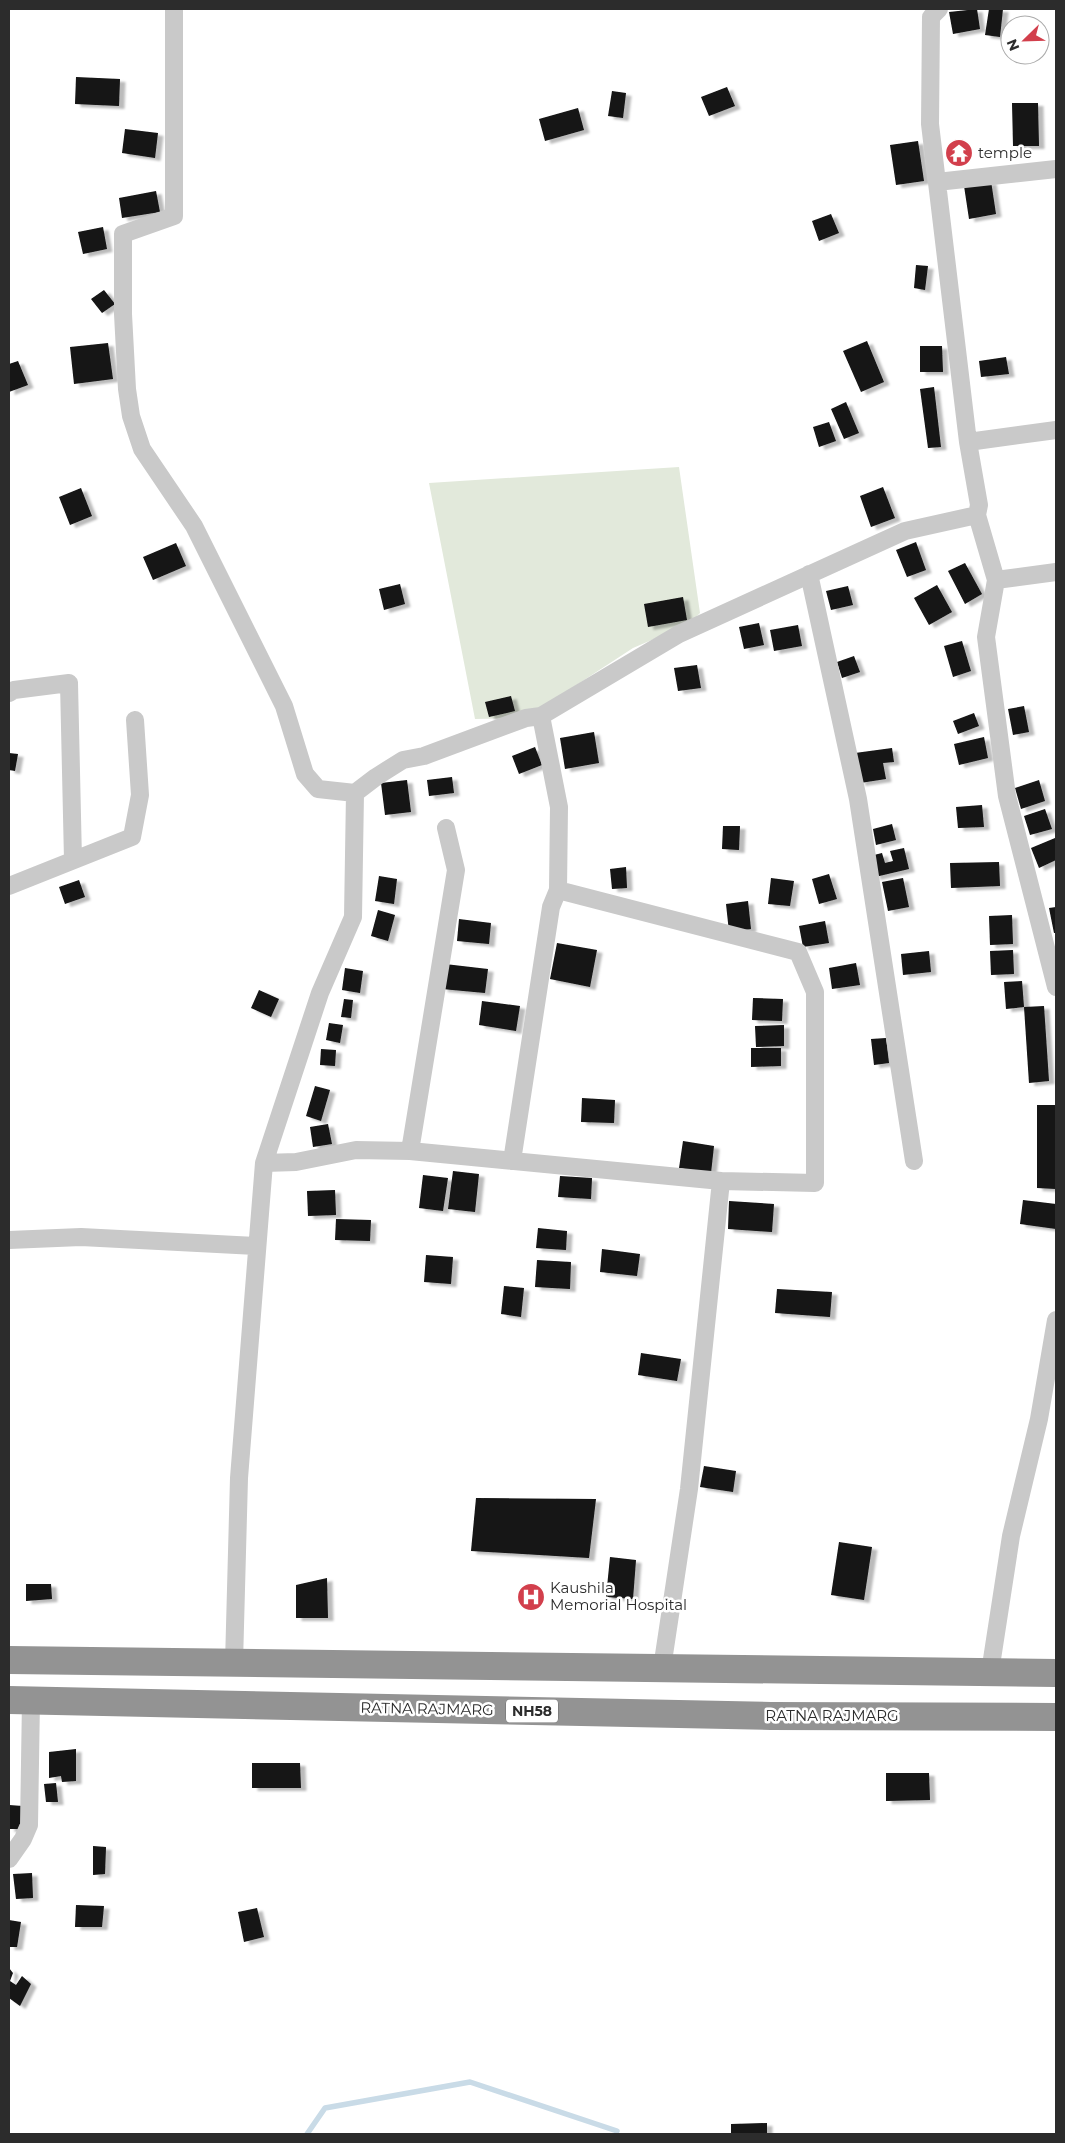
<svg xmlns="http://www.w3.org/2000/svg" width="1065" height="2143" font-family="Montserrat,sans-serif">
<defs>
<filter id="shadow"><feDropShadow dx="5.5" dy="3" stdDeviation="1" flood-color="#0004"/></filter>
</defs>
<rect width="100%" height="100%" fill="#fff"/>
<path fill="#e2e9db" d="M 679,467 L 700,613 L 689,624 L 633,648 L 526,718 L 475,719 L 429,483 Z"/>
<g fill="none" stroke-linecap="round" stroke-linejoin="round">
<path stroke="#c9dbe7" stroke-width="5.5" d="M 307,2134 L 325,2108 L 470,2082 L 617,2131"/>
</g>
<path fill="#131313" filter="url(#shadow)" d="M 977,9 L 980,29 L 953,34 L 949,12 Z
M 989,9 L 1003,9 L 1000,37 L 985,35 Z
M 76,77 L 120,79 L 119,106 L 75,104 Z
M 727,87 L 735,106 L 709,116 L 701,97 Z
M 612,91 L 626,93 L 623,118 L 608,116 Z
M 1012,103 L 1038,103 L 1039,146 L 1013,146 Z
M 578,108 L 584,130 L 545,141 L 539,119 Z
M 125,129 L 158,133 L 155,158 L 122,153 Z
M 918,141 L 924,181 L 896,185 L 890,145 Z
M 991,181 L 996,214 L 969,219 L 964,186 Z
M 156,191 L 160,212 L 122,218 L 119,198 Z
M 831,214 L 839,233 L 819,241 L 812,221 Z
M 103,227 L 107,249 L 83,254 L 78,232 Z
M 916,265 L 928,266 L 925,290 L 914,288 Z
M 104,290 L 115,304 L 102,313 L 91,299 Z
M 867,341 L 884,382 L 861,392 L 843,351 Z
M 108,343 L 113,379 L 74,384 L 70,347 Z
M 920,346 L 942,346 L 943,372 L 920,372 Z
M 1006,357 L 1009,374 L 981,377 L 979,361 Z
M 18,361 L 28,385 L 9,392 L 9,364 Z
M 934,387 L 941,447 L 928,448 L 920,389 Z
M 846,402 L 859,433 L 844,439 L 831,409 Z
M 829,422 L 836,441 L 819,447 L 813,427 Z
M 883,487 L 895,518 L 871,527 L 860,496 Z
M 81,488 L 92,516 L 70,525 L 59,497 Z
M 916,542 L 926,570 L 907,577 L 896,550 Z
M 176,543 L 186,566 L 153,580 L 143,557 Z
M 965,563 L 982,594 L 965,604 L 948,571 Z
M 400,584 L 405,604 L 384,610 L 379,589 Z
M 937,585 L 952,612 L 929,625 L 914,598 Z
M 848,586 L 853,605 L 831,610 L 826,591 Z
M 683,597 L 687,620 L 648,627 L 644,604 Z
M 759,623 L 764,645 L 744,649 L 739,627 Z
M 798,625 L 802,646 L 774,651 L 770,630 Z
M 962,641 L 971,671 L 953,677 L 944,646 Z
M 854,656 L 860,672 L 842,678 L 837,662 Z
M 697,665 L 701,688 L 678,691 L 674,668 Z
M 511,696 L 515,711 L 489,717 L 485,702 Z
M 1024,706 L 1029,732 L 1013,735 L 1008,709 Z
M 974,713 L 979,726 L 958,734 L 953,721 Z
M 594,732 L 599,763 L 565,769 L 560,738 Z
M 984,737 L 988,758 L 959,765 L 954,744 Z
M 535,747 L 542,765 L 519,774 L 512,756 Z
M 892,748 L 894,762 L 883,763 L 886,779 L 860,783 L 855,753 Z
M 9,753 L 18,754 L 15,771 L 9,770 Z
M 452,777 L 454,793 L 429,796 L 427,780 Z
M 407,780 L 411,812 L 385,815 L 381,783 Z
M 1039,780 L 1045,801 L 1021,809 L 1015,788 Z
M 982,805 L 984,827 L 958,828 L 956,807 Z
M 1045,809 L 1052,829 L 1030,835 L 1024,816 Z
M 892,824 L 896,840 L 876,845 L 873,829 Z
M 723,826 L 740,826 L 739,850 L 722,849 Z
M 1055,838 L 1056,860 L 1039,868 L 1031,848 Z
M 904,848 L 909,869 L 875,877 L 870,856 L 882,853 L 885,863 L 893,861 L 890,851 Z
M 999,862 L 1000,886 L 951,888 L 950,863 Z
M 626,867 L 627,888 L 612,889 L 610,869 Z
M 829,874 L 837,899 L 819,904 L 812,879 Z
M 379,876 L 397,879 L 394,904 L 375,901 Z
M 771,878 L 794,881 L 790,906 L 768,904 Z
M 903,878 L 909,907 L 888,911 L 882,882 Z
M 79,880 L 85,897 L 65,904 L 59,887 Z
M 748,901 L 751,929 L 729,932 L 726,904 Z
M 1056,907 L 1056,933 L 1054,933 L 1049,908 Z
M 378,910 L 395,915 L 388,941 L 371,936 Z
M 1012,915 L 1013,944 L 990,945 L 989,916 Z
M 459,919 L 491,923 L 489,944 L 457,941 Z
M 825,921 L 829,943 L 803,947 L 799,926 Z
M 557,943 L 597,950 L 590,987 L 550,979 Z
M 1013,950 L 1014,974 L 991,975 L 990,951 Z
M 929,951 L 931,972 L 903,975 L 901,954 Z
M 856,963 L 860,985 L 832,989 L 829,968 Z
M 445,964 L 488,969 L 485,993 L 442,989 Z
M 345,968 L 363,971 L 360,993 L 342,990 Z
M 1022,981 L 1024,1007 L 1006,1009 L 1004,982 Z
M 259,990 L 279,999 L 271,1017 L 251,1008 Z
M 753,998 L 783,999 L 782,1021 L 752,1020 Z
M 344,999 L 353,1000 L 351,1018 L 341,1017 Z
M 482,1001 L 520,1006 L 516,1031 L 479,1025 Z
M 1044,1006 L 1049,1081 L 1029,1083 L 1024,1007 Z
M 329,1023 L 343,1025 L 340,1043 L 326,1040 Z
M 784,1025 L 784,1046 L 756,1047 L 755,1026 Z
M 886,1038 L 889,1063 L 874,1065 L 871,1039 Z
M 751,1048 L 781,1048 L 781,1066 L 751,1067 Z
M 321,1049 L 336,1050 L 335,1066 L 320,1065 Z
M 315,1086 L 330,1090 L 321,1121 L 306,1116 Z
M 582,1098 L 615,1100 L 614,1123 L 581,1122 Z
M 1037,1105 L 1056,1105 L 1056,1189 L 1037,1188 Z
M 328,1124 L 332,1144 L 313,1147 L 310,1127 Z
M 683,1141 L 714,1146 L 711,1173 L 679,1168 Z
M 453,1171 L 479,1174 L 475,1212 L 448,1209 Z
M 423,1175 L 448,1178 L 443,1211 L 419,1208 Z
M 560,1176 L 592,1178 L 591,1199 L 558,1197 Z
M 335,1190 L 336,1215 L 308,1216 L 307,1191 Z
M 1023,1200 L 1056,1204 L 1056,1229 L 1020,1224 Z
M 729,1201 L 774,1204 L 772,1232 L 728,1229 Z
M 336,1219 L 371,1220 L 370,1241 L 335,1240 Z
M 538,1228 L 567,1231 L 566,1250 L 536,1248 Z
M 602,1249 L 640,1254 L 637,1276 L 600,1272 Z
M 426,1255 L 453,1257 L 451,1284 L 424,1282 Z
M 537,1260 L 571,1262 L 570,1289 L 535,1287 Z
M 504,1286 L 524,1288 L 521,1317 L 501,1314 Z
M 777,1289 L 832,1292 L 830,1317 L 775,1313 Z
M 641,1353 L 681,1359 L 677,1381 L 638,1375 Z
M 704,1466 L 736,1471 L 733,1492 L 700,1487 Z
M 476,1498 L 596,1499 L 589,1558 L 471,1551 Z
M 839,1542 L 872,1547 L 864,1600 L 831,1595 Z
M 610,1557 L 636,1560 L 633,1599 L 606,1597 Z
M 327,1578 L 328,1618 L 296,1618 L 296,1585 Z
M 26,1584 L 51,1584 L 52,1599 L 26,1601 Z
M 76,1749 L 76,1781 L 62,1782 L 61,1776 L 49,1778 L 49,1752 Z
M 252,1763 L 300,1763 L 301,1788 L 252,1788 Z
M 886,1773 L 929,1773 L 930,1800 L 886,1801 Z
M 56,1783 L 58,1802 L 46,1802 L 44,1784 Z
M 9,1805 L 23,1806 L 22,1829 L 9,1829 Z
M 93,1846 L 106,1847 L 105,1874 L 93,1875 Z
M 32,1873 L 33,1898 L 16,1899 L 13,1874 Z
M 76,1905 L 104,1906 L 102,1927 L 75,1927 Z
M 257,1908 L 264,1937 L 244,1942 L 238,1912 Z
M 9,1920 L 21,1922 L 17,1947 L 9,1947 Z
M 9,1968 L 13,1973 L 10,1981 L 16,1985 L 22,1976 L 31,1984 L 20,2006 L 9,1998 Z
M 767,2123 L 767,2134 L 731,2134 L 731,2124 Z"/>
<g fill="none" stroke-linecap="round" stroke-linejoin="round">
<path stroke="#c9c9c9" stroke-width="18" d="M 174,9 L 174,216 L 123,234 L 123,314 L 127,389 L 131,416 L 142,449 L 194,526 L 284,706 L 305,774 L 318,789 L 355,793
M 939,9 L 931,17 L 930,124 L 968,442 L 979,505 L 977,515 L 996,580 L 986,637 L 1007,796 L 1056,987
M 937,182 L 1056,169
M 968,442 L 1056,430
M 809,574 L 858,799 L 914,1161
M 996,580 L 1056,572
M 9,693 L 14,690 L 69,683 L 73,860
M 9,886 L 132,837 L 140,795 L 135,720
M 558,890 L 798,952 L 815,992 L 815,1183 L 721,1181 L 410,1151 L 356,1150 L 296,1162 L 264,1163 L 320,993 L 353,917 L 355,793 L 376,777 L 403,760 L 424,756 L 526,718 L 541,716 L 679,634 L 905,531 L 977,515
M 410,1151 L 456,870 L 446,828
M 512,1161 L 551,907 L 558,890 L 559,807 L 541,716
M 9,1240 L 81,1237 L 256,1246
M 234,1663 L 239,1478 L 264,1163
M 662,1668 L 689,1489 L 721,1181
M 990,1672 L 1011,1536 L 1039,1419 L 1056,1320
M 9,1859 L 23,1839 L 29,1825 L 31,1700"/>
<path stroke="#939393" stroke-width="28" d="M 9,1660 L 1056,1673
M 9,1700 L 771,1716 L 1056,1717"/>
</g>
<defs>
<g id="temple-disc" transform="scale(1.4375)"><circle r="9.5" fill="#d23f4c" stroke="#fff"/><path d="M0-6L5-2H3V0L6.5 2.5H4V6H1.5V3h-3V6H-4V2.5H-6.5L-3 0V-2H-5Z" fill="#fff"/></g>
<g id="hospital-disc" transform="scale(1.4375)"><circle r="9.5" fill="#d23f4c" stroke="#fff"/><path d="M-5-5h3v3.5h4V-5h3V5h-3V1.5h-4V5h-3Z" fill="#fff"/></g>
</defs>
<g fill-rule="evenodd">
<use href="#temple-disc" x="959" y="153"/>
<use href="#hospital-disc" x="531" y="1597"/>
</g>
<g text-anchor="middle" stroke-width="5" stroke-linejoin="round" paint-order="stroke">
<rect fill="#fff" stroke="#6b6b6b" stroke-width="1" x="506" y="1699.5" width="52" height="23" rx="4"/>
<g font-size="14" font-weight="bold" fill="#2c2c2c">
<text x="532" y="1716">NH58</text>
</g>
<g font-size="15" fill="#2c2c2c" stroke="#fff" text-anchor="start">
<text x="978" y="158">temple</text>
<text x="550" y="1593">Kaushila<tspan x="550" dy="17">Memorial Hospital</tspan></text>
</g>
<g font-size="15" fill="#2c2c2c" stroke="#fff">
<text transform="translate(427 1709) rotate(1)" y="5">RATNA RAJMARG</text>
<text x="832" y="1721">RATNA RAJMARG</text>
</g>
</g>
<rect width="1065" height="2143" fill="none" stroke="#2c2c2c" stroke-width="20"/>
<g transform="translate(1025 40) rotate(247)"><circle r="24" fill="#ffffff" stroke="#ababab"/>
<path d="M0-4L9 19L0 12L-9 19Z" fill="#d23f4c"/>
<text y="-8" font-size="14" font-weight="bold" text-anchor="middle" fill="#2c2c2c">N</text>
</g>
</svg>
